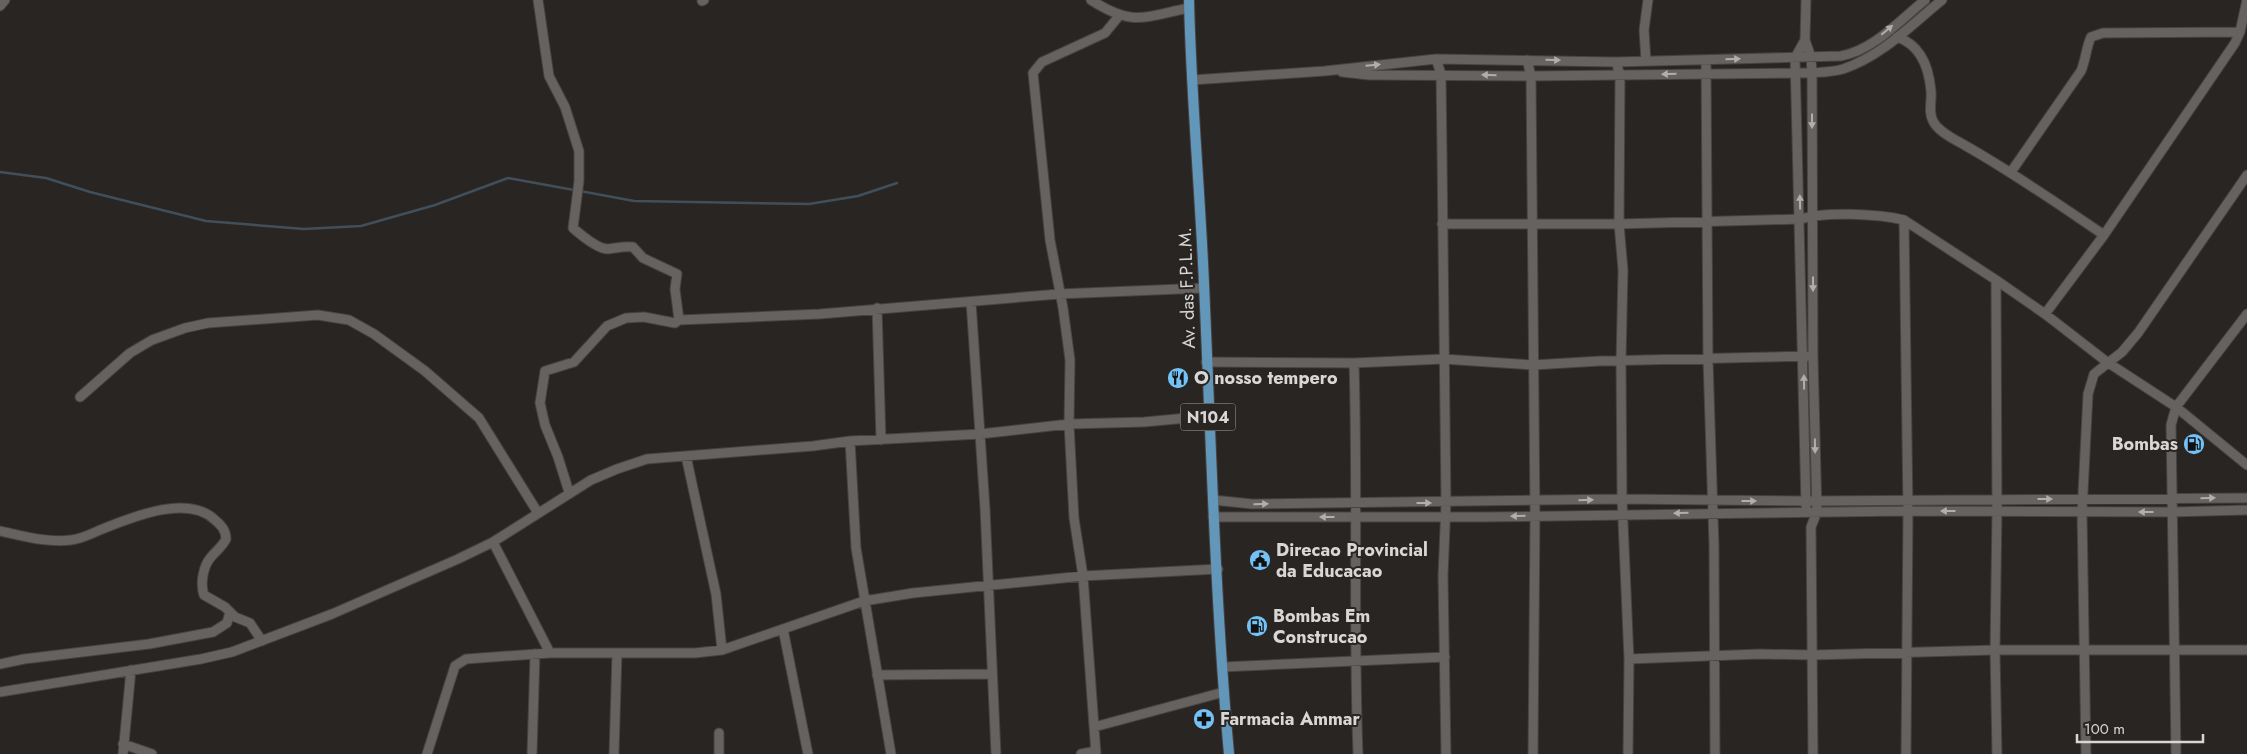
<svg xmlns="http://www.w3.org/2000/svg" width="2247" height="754" font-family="Jost,sans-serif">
<rect width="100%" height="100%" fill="#292522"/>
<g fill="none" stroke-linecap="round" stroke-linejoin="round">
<path stroke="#414f5a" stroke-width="2.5" d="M 0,172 L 46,178 L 90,192 L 206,221 L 304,229 L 361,226 L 435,205 L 508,178 L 574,190
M 580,191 L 634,201 L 809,204 L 858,196 L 897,183"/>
<g stroke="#464240" stroke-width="11">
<path id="minor" d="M 538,0 L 549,76 L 565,107 L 579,151 L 579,181 L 573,228 C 581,235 598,249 608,249 C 617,248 624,246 633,247 L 643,258 L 677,274 L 675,289 L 679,320
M 1091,0 C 1133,27 1144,17 1189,8
M 1806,0 L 1805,40 L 1811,57 L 1812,73 L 1813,356 L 1817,512 L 1811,527 L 1813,754
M 702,1 L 704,0
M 0,6 L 5,0
M 1897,37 C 1921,45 1929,68 1931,91 C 1932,101 1928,112 1933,121 C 1938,132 1956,140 1966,146 C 2014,173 2058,204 2104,235
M 1805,40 L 1795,58 L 1806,506
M 1436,59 L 1441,74 L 1442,152 L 1446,503 L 1443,576 L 1446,754
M 1527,60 L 1531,76 L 1535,516 L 1533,754
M 1706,60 L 1708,360 L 1714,546 L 1715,754
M 1646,61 L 1644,30 L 1648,0
M 1616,62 L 1620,75 L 1619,224 L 1623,270 L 1621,361 L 1622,499 L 1629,659 L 1628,754
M 1342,72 L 1369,75 L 1531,76 L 1797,73 C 1812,73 1829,73 1843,69 C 1882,56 1911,25 1942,0
M 1192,80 L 1325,71 L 1436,59 L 1616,62 L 1841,56 C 1874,50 1900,20 1925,0
M 2011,172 L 2081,71 C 2086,59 2086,48 2091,37 L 2103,33 L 2240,32
M 1904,220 L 1908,511 L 1906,754
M 1442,224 L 1619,224 L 1801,219 C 1824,211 1879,214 1904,220 L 1996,280 L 2045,314 L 2107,362 L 2176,407 L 2247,465
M 1996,280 L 1997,511 L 1995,650 L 1997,754
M 971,302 L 985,508 L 996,754
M 877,308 L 881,440
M 2045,314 L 2104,235 L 2235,43 L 2240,32 L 2247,0
M 1206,362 L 1354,363 L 1443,359 L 1533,365 L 1600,361 L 1813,356
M 1354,363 C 1358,493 1353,624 1358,754
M 80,397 L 130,353 L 152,340 L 185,328 L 208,323 L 318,315 L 349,320 L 374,334 L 425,371 L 479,418 L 538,513
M 850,441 L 856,548 L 891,754
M 686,456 L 716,594 L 722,650
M 569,492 L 558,457 L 545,425 L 540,403 L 545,371 L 574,362 L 607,326 L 626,318 L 644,317 L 675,323 L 679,320 L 820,314 L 1059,294 L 1204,288
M 1213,500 L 1252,504 L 1622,499 L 1806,501 L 2247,498
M 1213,517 L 1484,517 L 1908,511 L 2171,512 L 2247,510
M 0,531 C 23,536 47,543 71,540 C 81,539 91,534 100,530 C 130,518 188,493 215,520 C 221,525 226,530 226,539 C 222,547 217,550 211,557 C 203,566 200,584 204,595 L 225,607 L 235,617 L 250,623 L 262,641
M 493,542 L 550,653
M 783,629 L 808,754
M 1629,659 L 1760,654 L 1813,655 L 1995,650 L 2247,650
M 0,664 L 24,659 L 149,644 L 213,632 L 227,623 L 230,612
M 1222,667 L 1445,657
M 877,675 L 991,674
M 0,692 L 201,659 L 232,652 L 332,614 L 458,559 L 493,542 L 591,480 L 617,469 L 647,459 L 813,446 L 850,441 L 980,434 L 1069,424 L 1144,422 L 1208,416
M 1094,727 L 1224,692
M 719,733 L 719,754
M 123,744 L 152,754
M 123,754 L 131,670
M 427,754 L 455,666 L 466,659 L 550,653 L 695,653 L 722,650 L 864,601 L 913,593 L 1083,576 L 1218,569
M 532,754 L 535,654
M 614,754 L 617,653
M 1081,754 L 1096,751
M 1096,754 L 1083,576 L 1074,518 L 1069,424 L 1070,360 L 1063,308 L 1050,240 L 1033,73 L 1042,62 L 1105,33 L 1119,16
M 2086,754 L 2082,512 L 2088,394 L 2094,374 L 2122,352 L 2138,333 L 2247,175
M 2176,754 L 2171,425 L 2176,407 L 2247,314"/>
</g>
<g stroke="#464240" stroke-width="12">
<path id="major" d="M 1189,0 C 1191,95 1200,189 1204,284 C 1211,441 1215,598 1229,754"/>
</g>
<use href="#minor" stroke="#66625f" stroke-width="9"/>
<use href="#major" stroke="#6297ba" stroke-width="10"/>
</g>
<defs><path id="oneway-solid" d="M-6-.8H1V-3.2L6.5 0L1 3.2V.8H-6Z" transform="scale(1.25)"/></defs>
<g fill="#b1aeac">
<use href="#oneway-solid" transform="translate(1887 30) rotate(-40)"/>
<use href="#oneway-solid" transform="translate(1733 59) rotate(-2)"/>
<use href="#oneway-solid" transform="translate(1553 60) rotate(1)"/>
<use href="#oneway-solid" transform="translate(1373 65) rotate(-5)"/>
<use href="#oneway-solid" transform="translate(1669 74) rotate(178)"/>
<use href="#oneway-solid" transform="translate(1489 75) rotate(-179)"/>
<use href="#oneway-solid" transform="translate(1812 121) rotate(90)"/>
<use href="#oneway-solid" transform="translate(1800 202) rotate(-91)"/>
<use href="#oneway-solid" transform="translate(1813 284) rotate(90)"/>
<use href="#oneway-solid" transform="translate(1804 382) rotate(-91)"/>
<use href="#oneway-solid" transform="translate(1815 446) rotate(89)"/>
<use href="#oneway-solid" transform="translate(2208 498) rotate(-1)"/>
<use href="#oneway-solid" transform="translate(2045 499)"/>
<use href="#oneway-solid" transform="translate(1586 500) rotate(-1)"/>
<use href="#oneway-solid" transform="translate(1749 501)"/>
<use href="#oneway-solid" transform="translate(1424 503)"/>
<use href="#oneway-solid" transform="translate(1261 504) rotate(-1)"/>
<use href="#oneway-solid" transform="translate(1948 511) rotate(180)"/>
<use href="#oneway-solid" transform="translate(2146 512) rotate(-180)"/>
<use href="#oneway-solid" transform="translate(1681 513) rotate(179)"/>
<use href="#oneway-solid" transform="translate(1518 516) rotate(179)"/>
<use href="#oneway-solid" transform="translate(1327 517) rotate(-180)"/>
</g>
<defs>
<g id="restaurant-disc" transform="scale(1.125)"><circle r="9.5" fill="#73c1f5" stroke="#292522"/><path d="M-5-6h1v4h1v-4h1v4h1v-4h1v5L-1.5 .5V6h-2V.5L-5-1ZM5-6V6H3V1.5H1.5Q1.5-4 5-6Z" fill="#111"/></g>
<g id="fuel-disc" transform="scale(1.125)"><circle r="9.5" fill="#73c1f5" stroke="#292522"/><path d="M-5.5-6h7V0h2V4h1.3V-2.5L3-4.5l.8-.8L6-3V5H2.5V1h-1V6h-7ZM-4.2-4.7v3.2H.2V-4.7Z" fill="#111"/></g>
<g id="civic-disc" transform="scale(1.125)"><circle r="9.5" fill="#73c1f5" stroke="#292522"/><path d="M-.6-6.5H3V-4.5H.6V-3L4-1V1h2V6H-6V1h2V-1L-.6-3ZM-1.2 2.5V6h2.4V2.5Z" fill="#111"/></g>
<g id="pharmacy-disc" transform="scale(1.125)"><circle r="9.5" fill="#73c1f5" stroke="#292522"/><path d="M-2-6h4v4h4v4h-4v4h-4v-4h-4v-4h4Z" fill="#111"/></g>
</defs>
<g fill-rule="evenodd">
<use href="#restaurant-disc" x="1178" y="378"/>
<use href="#fuel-disc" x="2194" y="444"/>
<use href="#civic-disc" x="1260" y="560"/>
<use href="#fuel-disc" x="1257" y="626"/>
<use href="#pharmacy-disc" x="1204" y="719"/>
</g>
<g text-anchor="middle" stroke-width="4" stroke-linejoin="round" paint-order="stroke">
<rect fill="#292522" stroke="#a4a29f" stroke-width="1" x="1180.5" y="403.5" width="55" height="27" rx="4"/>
<g font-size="16" font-weight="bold" fill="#d9d7d5">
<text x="1208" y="423">N104</text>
</g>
<g font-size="18" fill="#d9d7d5" stroke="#292522">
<text transform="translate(1187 288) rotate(-92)" y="6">Av. das F.P.L.M.</text>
</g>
<g font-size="18" font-weight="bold" fill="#d9d7d5" stroke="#292522" text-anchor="start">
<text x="1194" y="384">O nosso tempero</text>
<text x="2178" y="450" text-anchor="end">Bombas</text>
<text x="1276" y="556">Direcao Provincial<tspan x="1276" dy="21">da Educacao</tspan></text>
<text x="1273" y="622">Bombas Em<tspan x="1273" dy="21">Construcao</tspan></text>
<text x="1220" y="725">Farmacia Ammar</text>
</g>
</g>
<path d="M2077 734v8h126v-8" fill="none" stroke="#d9d7d5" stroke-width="2.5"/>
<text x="2084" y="734" font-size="15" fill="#d9d7d5" stroke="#292522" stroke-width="4" paint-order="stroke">100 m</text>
</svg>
